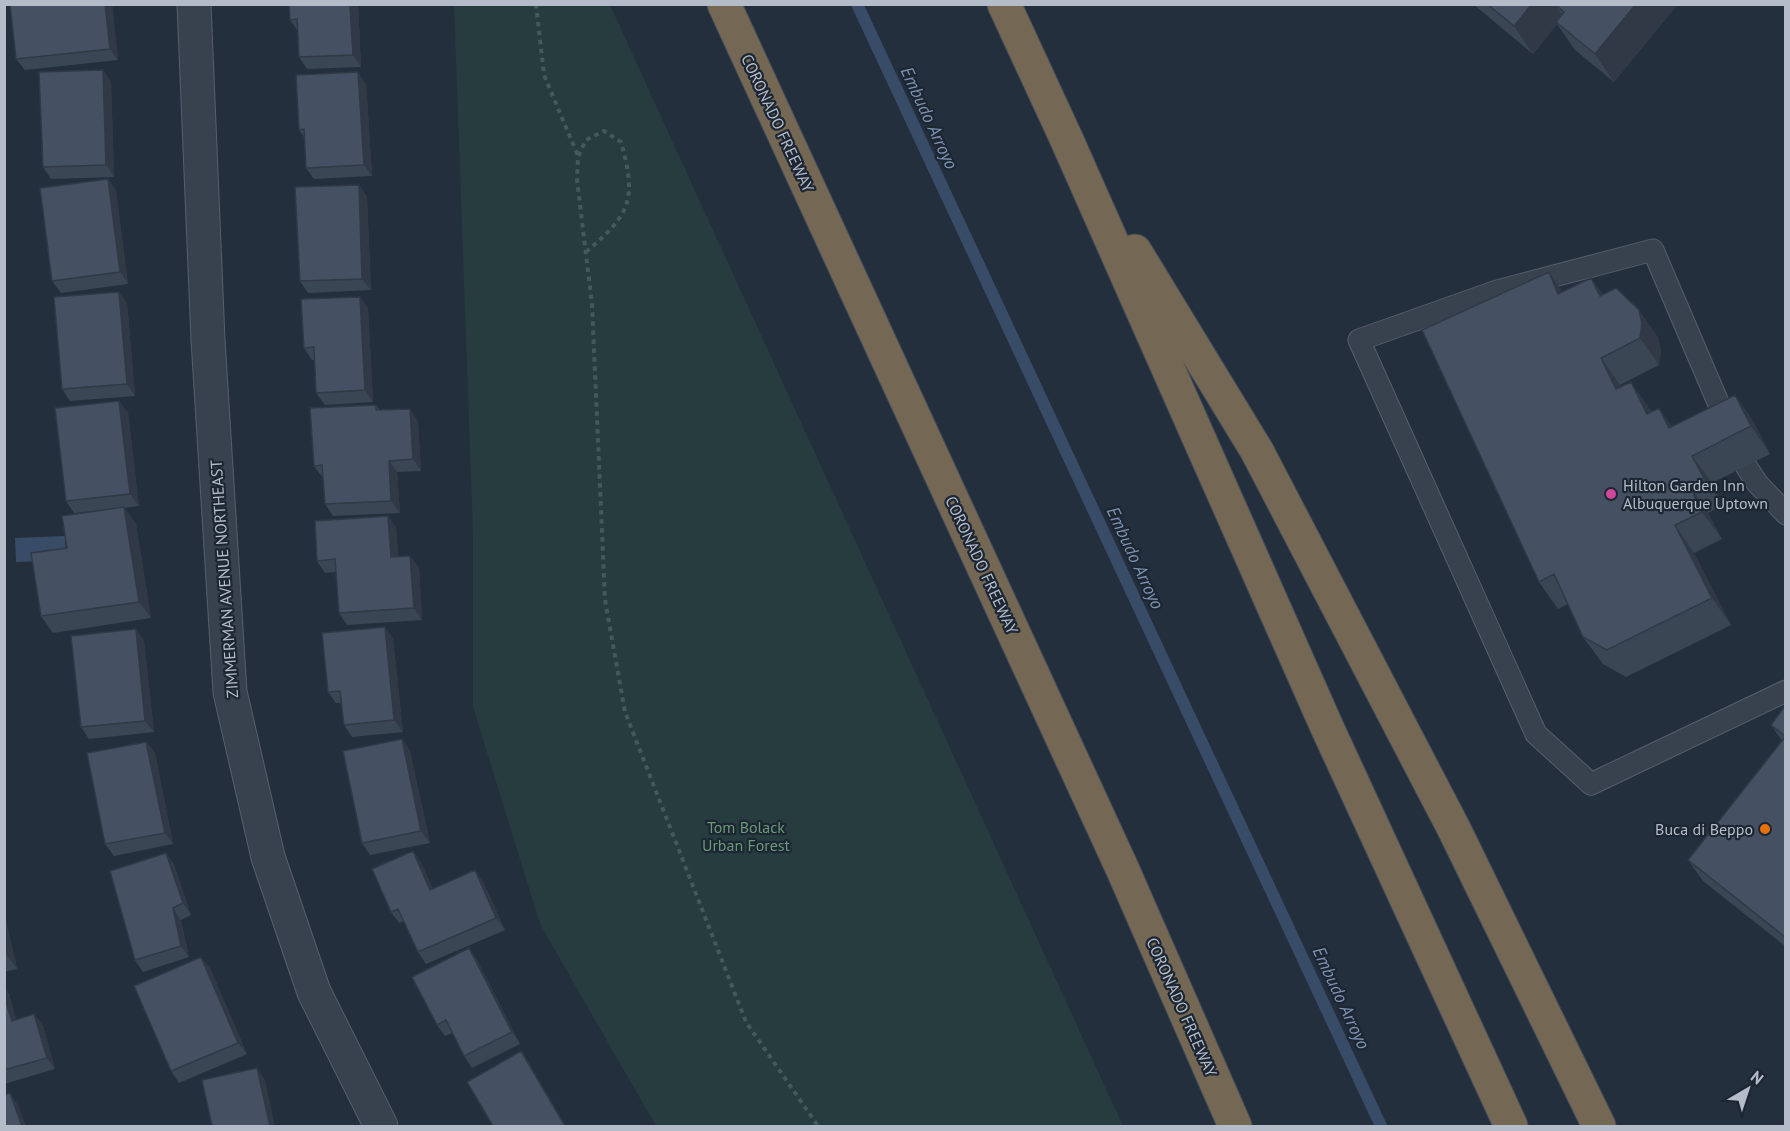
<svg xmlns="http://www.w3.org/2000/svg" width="1790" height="1131" font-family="'PT Sans',sans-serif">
<rect width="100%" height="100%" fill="#242f3e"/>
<path fill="#263c3f" d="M 454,5 L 610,5 L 1123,1126 L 656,1126 L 540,924 L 473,707 L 473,533 Z"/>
<path fill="#394c67" d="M 65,536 L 66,560 L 16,562 L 15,538 Z"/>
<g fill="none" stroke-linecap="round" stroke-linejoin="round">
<path stroke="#394c67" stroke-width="12" d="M 857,4 L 1381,1126"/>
<g stroke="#565f6c" stroke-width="23">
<path id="lane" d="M 1729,428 L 1653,250 L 1497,291 L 1359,340 L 1536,734 L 1591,784 L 1786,691
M 1746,466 L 1757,483 L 1786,514"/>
</g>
<g stroke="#565f6c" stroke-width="35">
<path id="street" d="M 194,4 L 208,340 L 230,692 L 268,857 L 314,992 L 381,1126"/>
</g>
<g stroke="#434c59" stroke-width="35">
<path id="highway" d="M 724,4 L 1122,868 L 1235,1126
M 1004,4 L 1066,138 L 1326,725 L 1511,1126
M 1135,251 L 1257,451 L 1454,829 L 1599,1126"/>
</g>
<path stroke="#44595c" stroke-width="4" stroke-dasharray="4.5 4.5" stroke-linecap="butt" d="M 536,4 L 544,75 L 578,156
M 586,252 C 631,214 637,199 621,142 L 604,131 L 586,140 L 578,157 L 577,180 L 592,304 L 605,600 L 625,712 L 746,1022 L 818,1126"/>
<use href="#lane" stroke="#38414e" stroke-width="21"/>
<use href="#street" stroke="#38414e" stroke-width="33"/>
<use href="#highway" stroke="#746855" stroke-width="33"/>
</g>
<path fill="#3b4654" d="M 112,4 L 118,60 L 25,70 L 16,59 Z
M 289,4 L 358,4 L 361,67 L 307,69 L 299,57 L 298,31 L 290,20 Z
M 1473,4 L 1678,4 L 1614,82 L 1575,50 L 1557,24 L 1533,54 Z
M 103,70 L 111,82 L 114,177 L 51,179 L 43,167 Z
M 366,84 L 372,176 L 314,179 L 306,168 L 304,137 L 299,130 Z
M 108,179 L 116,191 L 128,284 L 61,293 L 52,281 Z
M 359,185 L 367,197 L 371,290 L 308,293 L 300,281 Z
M 1591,278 L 1603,295 L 1658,337 L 1661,351 L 1659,365 L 1620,385 L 1621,387 L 1650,409 L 1652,412 L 1672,427 L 1735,395 L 1754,423 L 1770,454 L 1712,483 L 1723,505 L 1708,513 L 1722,539 L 1694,553 L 1731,625 L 1626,677 L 1603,664 L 1583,637 L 1568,604 L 1558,609 L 1539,582 L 1562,292 Z
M 127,303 L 135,396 L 70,401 L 62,389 Z
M 368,308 L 373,402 L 325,405 L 316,393 L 315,360 L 312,360 L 304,348 Z
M 119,401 L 128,413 L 139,506 L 124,508 L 136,524 L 151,618 L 53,633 L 41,616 L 67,548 L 105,510 L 74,513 L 66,501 Z
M 376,405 L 380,410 L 418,421 L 421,471 L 397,472 L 400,513 L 333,516 L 325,504 L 323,478 L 314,466 Z
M 388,516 L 396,528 L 398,557 L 410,556 L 419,568 L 422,620 L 347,625 L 339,613 L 336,572 L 325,573 L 317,561 Z
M 385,627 L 393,639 L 403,732 L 352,737 L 344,725 L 341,703 L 336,703 L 328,692 Z
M 136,629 L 144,641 L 154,732 L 89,739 L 81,727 Z
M 1785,706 L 1785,946 L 1703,881 L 1688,860 L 1782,741 L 1771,725 Z
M 402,739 L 410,751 L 430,843 L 370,855 L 362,843 Z
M 146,742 L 155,753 L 173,844 L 114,856 L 105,844 Z
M 413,851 L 421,863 L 433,889 L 483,882 L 505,930 L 426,964 L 418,952 L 404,921 L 399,923 L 391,912 Z
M 166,853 L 174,865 L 191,915 L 181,920 L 189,957 L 143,972 L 135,960 Z
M 4,912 L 17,969 L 4,972 Z
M 469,948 L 477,960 L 520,1044 L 472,1068 L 464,1056 L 452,1033 L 445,1036 L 437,1025 Z
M 210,968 L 247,1054 L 179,1083 L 171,1071 Z
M 4,988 L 9,994 L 16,1020 L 34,1014 L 43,1026 L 55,1069 L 4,1084 Z"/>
<path fill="#303945" d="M 105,4 L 112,4 L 118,60 L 110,49 Z
M 350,4 L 358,4 L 361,67 L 353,55 Z
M 1532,4 L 1555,4 L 1563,17 L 1533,54 L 1514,26 Z
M 1636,4 L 1678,4 L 1614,82 L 1595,54 Z
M 103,70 L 111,82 L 114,177 L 106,165 Z
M 358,72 L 366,84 L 372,176 L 364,165 Z
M 108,179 L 116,191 L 128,284 L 120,272 Z
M 359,185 L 367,197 L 371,290 L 362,279 Z
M 1549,272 L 1568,300 L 1558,294 Z
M 1591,278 L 1611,306 L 1600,296 Z
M 119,292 L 127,303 L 135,396 L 127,384 Z
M 360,297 L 368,308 L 373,402 L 365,390 Z
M 1639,310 L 1658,337 L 1661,351 L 1659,365 L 1640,338 Z
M 1601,358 L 1620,385 L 1636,416 L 1616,389 Z
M 1631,382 L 1650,409 L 1667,442 L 1647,414 Z
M 1735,395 L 1754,423 L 1770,454 L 1751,426 Z
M 119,401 L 128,413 L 139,506 L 130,494 Z
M 1659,408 L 1679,436 L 1669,428 Z
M 410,409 L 418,421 L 421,471 L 413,459 Z
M 1692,456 L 1712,483 L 1723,505 L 1704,478 Z
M 389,461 L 397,472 L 400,513 L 391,501 Z
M 1689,485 L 1708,513 L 1722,539 L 1702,512 Z
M 124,507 L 136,524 L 151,618 L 139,602 Z
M 388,516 L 396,528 L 399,569 L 391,557 Z
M 1675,525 L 1694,553 L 1731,625 L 1712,598 Z
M 410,556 L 419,568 L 422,620 L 414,608 Z
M 385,627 L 393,639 L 403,732 L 394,720 Z
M 136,629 L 144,641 L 154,732 L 145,721 Z
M 402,739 L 410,751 L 430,843 L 421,831 Z
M 146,742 L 155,753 L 173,844 L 165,833 Z
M 413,851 L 421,863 L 439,901 L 430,890 Z
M 166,853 L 174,865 L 191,915 L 183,903 Z
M 475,870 L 483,882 L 505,930 L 496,918 Z
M 173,908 L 181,920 L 189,957 L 181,946 Z
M 4,912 L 17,969 L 5,953 Z
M 469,948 L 477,960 L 520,1044 L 512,1032 Z
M 201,957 L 210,968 L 247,1054 L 238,1043 Z
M 4,988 L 9,994 L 20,1033 L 12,1021 L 4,996 Z
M 34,1014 L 43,1026 L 55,1069 L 47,1058 Z
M 521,1051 L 529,1063 L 566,1126 L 565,1126 Z
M 257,1068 L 265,1080 L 275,1126 L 270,1126 Z
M 10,1093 L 18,1105 L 26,1126 L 22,1126 Z"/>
<path fill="#455162" stroke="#303945" stroke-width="1.5" d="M 10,4 L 105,4 L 110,49 L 16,59 Z
M 289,4 L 350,4 L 353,55 L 299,57 L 297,19 L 290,20 Z
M 1487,4 L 1532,4 L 1514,26 Z
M 1555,4 L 1636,4 L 1595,54 L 1556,22 L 1564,12 Z
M 103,70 L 106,165 L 43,167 L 39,72 Z
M 358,72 L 364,165 L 306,168 L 304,129 L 299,130 L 296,75 Z
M 108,179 L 120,272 L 52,281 L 40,188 Z
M 359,185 L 362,279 L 300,281 L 295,187 Z
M 1549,272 L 1558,294 L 1591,278 L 1600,296 L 1616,288 L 1639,310 L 1642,323 L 1640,338 L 1601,358 L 1616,389 L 1631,382 L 1647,414 L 1659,408 L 1669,428 L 1735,395 L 1751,426 L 1692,456 L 1704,478 L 1689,485 L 1702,512 L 1675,525 L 1712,598 L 1607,650 L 1583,637 L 1554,574 L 1539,582 L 1422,330 Z
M 119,292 L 127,384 L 62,389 L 54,297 Z
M 360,297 L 365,390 L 316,393 L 314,347 L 304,348 L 301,299 Z
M 119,401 L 130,494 L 66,501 L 55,408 Z
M 376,405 L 376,410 L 410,409 L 413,459 L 389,461 L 391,501 L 325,504 L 322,465 L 314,466 L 310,408 Z
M 124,507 L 139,602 L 41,616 L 31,553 L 67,548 L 62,516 Z
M 388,516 L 391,557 L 410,556 L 414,608 L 339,613 L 335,559 L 317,561 L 315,521 Z
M 385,627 L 394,720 L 344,725 L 340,691 L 328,692 L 322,633 Z
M 136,629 L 145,721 L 81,727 L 71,636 Z
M 1785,706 L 1785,736 L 1771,725 Z
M 1785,737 L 1785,937 L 1688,860 Z
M 402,739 L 421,831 L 362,843 L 343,751 Z
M 146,742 L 165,833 L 105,844 L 87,753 Z
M 413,851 L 430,890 L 475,870 L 496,918 L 418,952 L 398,909 L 391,912 L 372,869 Z
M 166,853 L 183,903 L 173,908 L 181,946 L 135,960 L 110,871 Z
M 469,948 L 512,1032 L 464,1056 L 446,1020 L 437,1025 L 412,977 Z
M 201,957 L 238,1043 L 171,1071 L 134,986 Z
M 4,996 L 12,1021 L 34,1014 L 47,1058 L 4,1070 Z
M 521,1051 L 565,1126 L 493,1126 L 467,1082 Z
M 257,1068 L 270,1126 L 212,1126 L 202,1080 Z
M 10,1093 L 22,1126 L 4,1126 L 4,1095 Z"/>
<circle fill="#d1479c" stroke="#1d2633" stroke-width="2" cx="1611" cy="494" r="6"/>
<circle fill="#e8710a" stroke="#1d2633" stroke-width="2" cx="1765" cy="829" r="6"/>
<g text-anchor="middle" stroke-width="4.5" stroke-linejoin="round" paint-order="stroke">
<g font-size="16" fill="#b4bcc9" stroke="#1d2633">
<text transform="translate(778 123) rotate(65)" y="6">CORONADO FREEWAY</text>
<text transform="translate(982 565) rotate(65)" y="6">CORONADO FREEWAY</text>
<text transform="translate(224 579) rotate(-94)" y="6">ZIMMERMAN AVENUE NORTHEAST</text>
<text transform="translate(1182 1007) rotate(66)" y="6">CORONADO FREEWAY</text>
</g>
<g font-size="16" fill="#b4bcc9" stroke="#1d2633" text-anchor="start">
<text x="1623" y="491">Hilton Garden Inn<tspan x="1623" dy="18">Albuquerque Uptown</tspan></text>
<text x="1753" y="835" text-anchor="end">Buca di Beppo</text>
</g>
<g font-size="16" fill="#6b9a76" stroke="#1d2633">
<text x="746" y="833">Tom Bolack<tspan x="746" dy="18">Urban Forest</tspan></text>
</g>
<g font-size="18" font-style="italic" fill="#7c92b1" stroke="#1d2633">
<text transform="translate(929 118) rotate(65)" y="6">Embudo Arroyo</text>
<text transform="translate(1135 558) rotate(65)" y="6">Embudo Arroyo</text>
<text transform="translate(1341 998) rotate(65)" y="6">Embudo Arroyo</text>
</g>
</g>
<rect width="1790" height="1131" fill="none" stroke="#b4bcc9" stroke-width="12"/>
<g transform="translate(1748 1089) rotate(39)" stroke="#1d2633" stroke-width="4.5" paint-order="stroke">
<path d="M0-4.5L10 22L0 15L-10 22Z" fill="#b4bcc9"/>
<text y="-9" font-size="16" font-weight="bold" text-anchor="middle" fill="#b4bcc9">N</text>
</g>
</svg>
